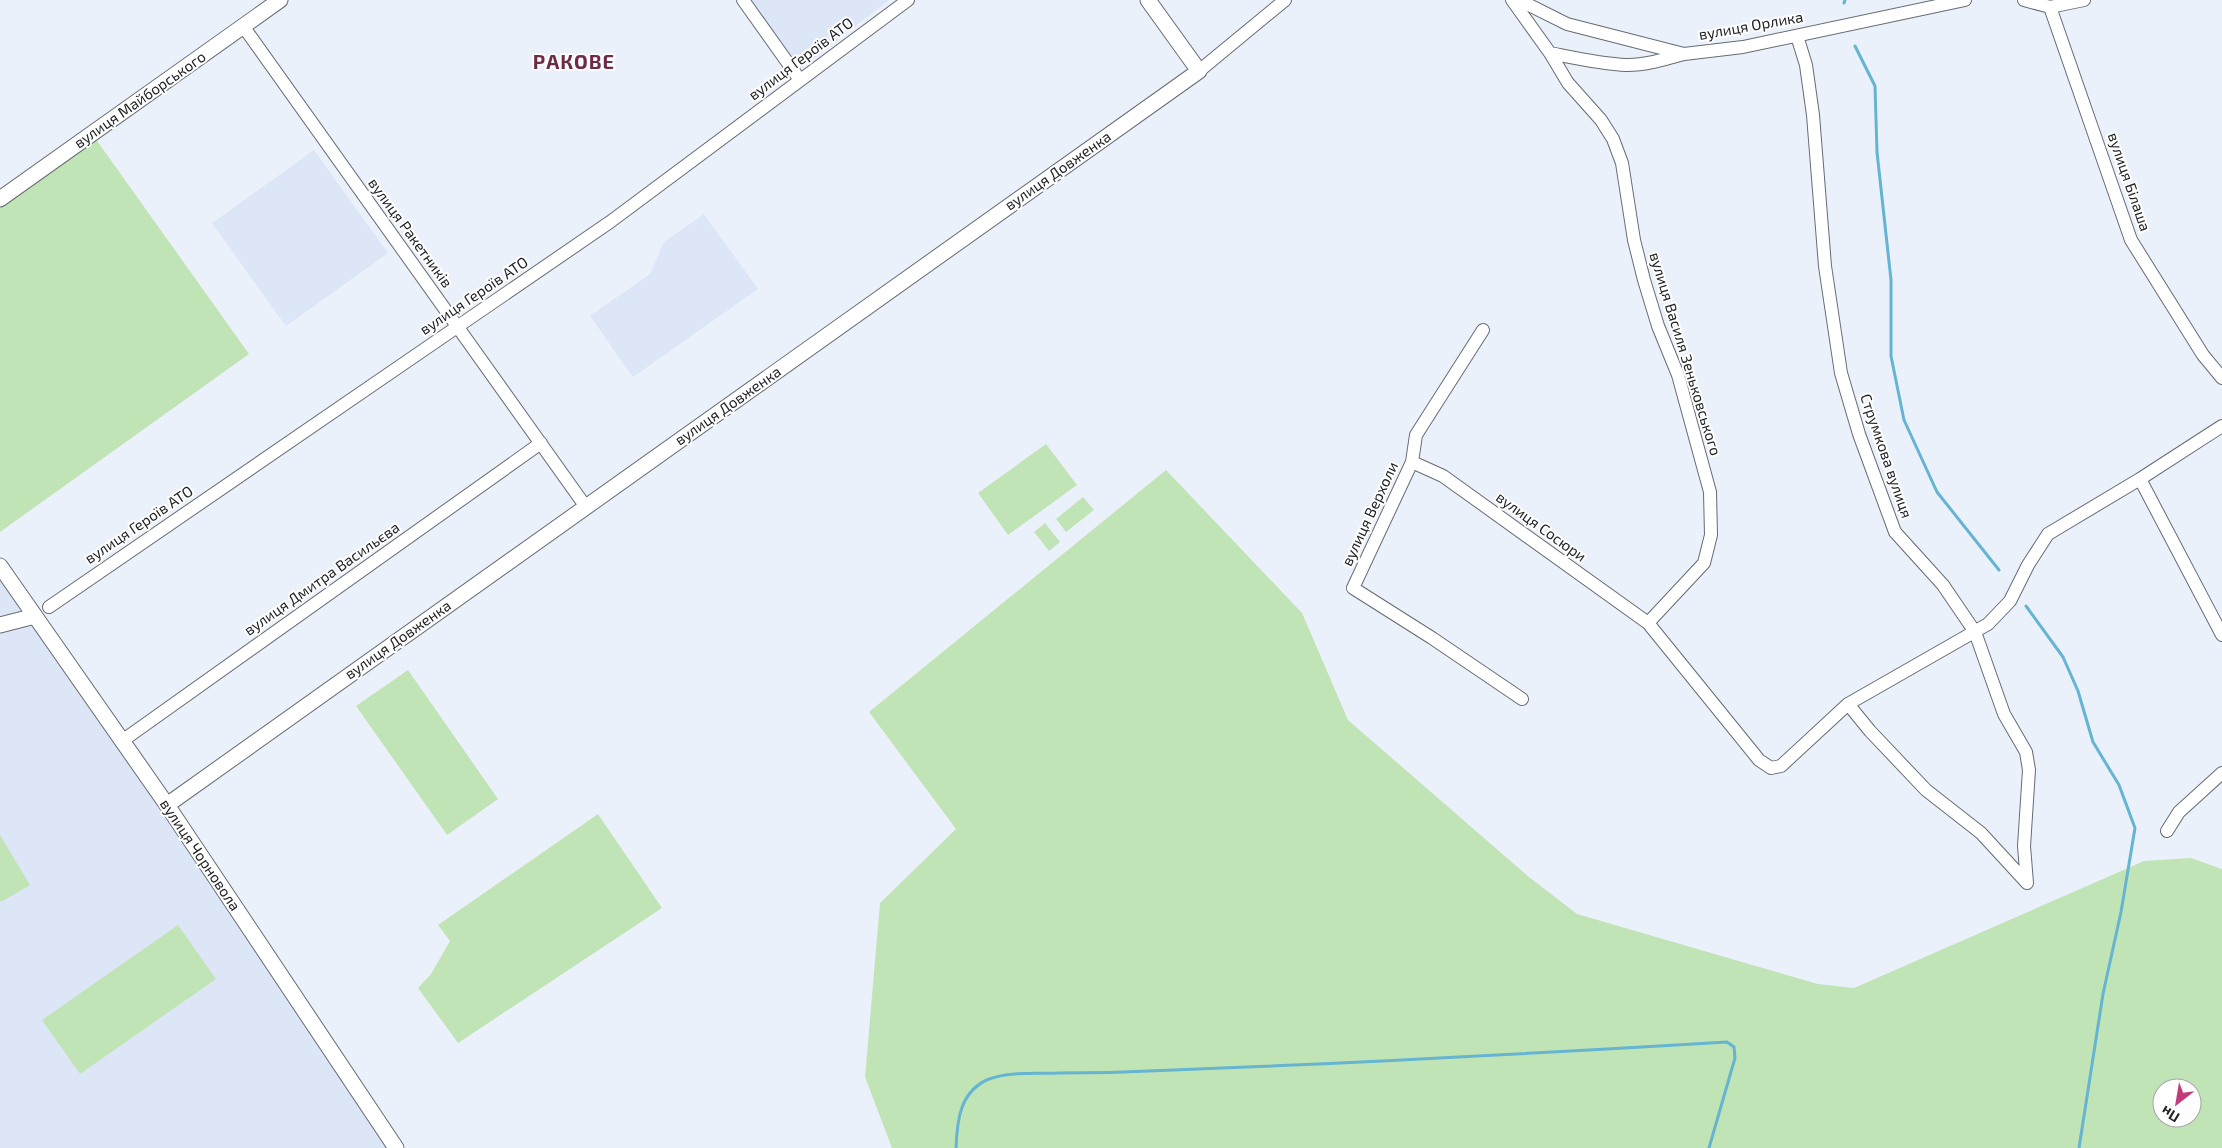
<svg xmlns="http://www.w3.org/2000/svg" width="2222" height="1148" font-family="'Exo 2',sans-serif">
<rect width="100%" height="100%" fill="#ebf1fa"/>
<path fill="#dce6f6" d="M 750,0 L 889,0 L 800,69 Z
M 314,150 L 388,253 L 286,326 L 212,223 Z
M 704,214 L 758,289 L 633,377 L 590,316 L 650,274 L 664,242 Z
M 0,573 L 28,614 L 0,623 Z
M 33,621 L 391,1148 L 0,1148 L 0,630 Z"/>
<path fill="#c1e4b6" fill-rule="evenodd" d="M 95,138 L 249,354 L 0,532 L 0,205 Z
M 1046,444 L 1077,485 L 1008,535 L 978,493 Z
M 1166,470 L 1302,613 L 1348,720 L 1529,877 L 1577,914 L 1818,984 L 1854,988 L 2144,861 L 2191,858 L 2222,869 L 2222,1148 L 892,1148 L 865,1077 L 880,903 L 956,829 L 869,712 ZM 2162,1088 L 2192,1088 L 2192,1118 L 2162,1118 Z
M 1083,497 L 1094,510 L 1066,532 L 1056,519 Z
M 1045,523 L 1060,542 L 1049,551 L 1034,532 Z
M 408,670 L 498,799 L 447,835 L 356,706 Z
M 598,814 L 662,908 L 458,1043 L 418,988 L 431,974 L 450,941 L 438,925 Z
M 0,835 L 30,885 L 1,902 L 0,900 Z
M 178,925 L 216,979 L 80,1074 L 42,1020 Z"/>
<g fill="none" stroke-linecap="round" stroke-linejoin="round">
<path stroke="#64b4d2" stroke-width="3" d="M 1844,3 L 1845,0
M 1855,46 L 1875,86 L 1877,152 L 1891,280 L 1891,356 L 1904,420 L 1937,492 L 1999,570
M 2026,606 L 2063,657 L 2078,691 L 2093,742 L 2119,785 L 2135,828 L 2121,912 L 2103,994 L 2079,1148
M 956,1148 C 957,1120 960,1091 989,1079 C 1010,1071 1037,1074 1059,1073 C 1097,1073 1136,1072 1174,1070 C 1359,1063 1543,1053 1727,1042 L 1734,1047 L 1735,1058 L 1709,1148"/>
<g stroke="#666c73" stroke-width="14">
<path id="minor" d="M 743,0 L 800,80
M 1512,0 L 1550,53 L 1568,83 L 1601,120 L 1613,139 L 1622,163 L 1634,240 L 1644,280 L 1658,326 L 1678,375 L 1710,492 L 1711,535 L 1704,563 L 1648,623 L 1759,760 L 1771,768 L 1781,766 L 1848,704 L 1988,624 L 2010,601 L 2028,565 L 2048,534 L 2140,479 L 2222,426
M 1519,0 L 1567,24 L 1684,54 L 1743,47 L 1965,0
M 2024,0 L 2050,7 L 2084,0
M 2050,7 L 2131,240 L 2203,355 L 2222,378
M 243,26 L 586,507
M 1797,36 L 1806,65 L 1813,115 L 1825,266 L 1841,373 L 1859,434 L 1895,532 L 1943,585 L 1975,632 L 2004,714 L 2026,752 L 2029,770 L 2024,846 L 2027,883
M 1550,53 C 1575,58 1601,64 1627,65 C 1646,65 1666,59 1684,54
M 1199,71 L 1285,0
M 1483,330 L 1416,435 L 1412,462 L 1353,588 L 1432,638 L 1522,699
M 1412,462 L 1443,476 L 1648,623
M 2140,479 L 2222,635
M 49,607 L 610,222 L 908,0
M 1848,704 L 1870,731 L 1926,790 L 1981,833 L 2027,883
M 122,741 L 541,443
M 2167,831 L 2179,812 L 2222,773"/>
</g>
<g stroke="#666c73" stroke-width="17">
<path id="tertiary" d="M 0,199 L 280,0
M 0,566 L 167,805 L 396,1148
M 0,625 L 35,616
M 167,805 L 1199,71 L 1148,0"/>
</g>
<use href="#minor" stroke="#fff" stroke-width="12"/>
<use href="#tertiary" stroke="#fff" stroke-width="15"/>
</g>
<g text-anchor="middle" stroke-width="4" stroke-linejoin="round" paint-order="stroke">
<g font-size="15" fill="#202225" stroke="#fefefe">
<text transform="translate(1751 26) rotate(-10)" y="5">вулиця Орлика</text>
<text transform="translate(801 59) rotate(-37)" y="5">вулиця Героїв АТО</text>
<text transform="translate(140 100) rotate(-35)" y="5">вулиця Майборського</text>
<text transform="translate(1058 171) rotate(-35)" y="5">вулиця Довженка</text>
<text transform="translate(2129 182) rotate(71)" y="5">вулиця Білаша</text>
<text transform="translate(410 233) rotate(54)" y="5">вулиця Ракетників</text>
<text transform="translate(474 296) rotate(-34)" y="5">вулиця Героїв АТО</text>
<text transform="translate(1685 354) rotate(73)" y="5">вулиця Василя Зеньковського</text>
<text transform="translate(728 406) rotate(-35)" y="5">вулиця Довженка</text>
<text transform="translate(1886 456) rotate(71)" y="5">Струмкова вулиця</text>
<text transform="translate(1370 514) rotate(-65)" y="5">вулиця Верхоли</text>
<text transform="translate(139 525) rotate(-34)" y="5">вулиця Героїв АТО</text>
<text transform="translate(1541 527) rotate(36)" y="5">вулиця Сосюри</text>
<text transform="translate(322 579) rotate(-35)" y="5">вулиця Дмитра Васильєва</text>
<text transform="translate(398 640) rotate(-35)" y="5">вулиця Довженка</text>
<text transform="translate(200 855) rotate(56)" y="5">вулиця Чорновола</text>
</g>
<g font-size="20" font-weight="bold" letter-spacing="1" fill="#6d2b48" stroke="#fefefe">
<text x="574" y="69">РАКОВЕ</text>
</g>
</g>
<g transform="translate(2177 1103) rotate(211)"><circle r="24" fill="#fefefe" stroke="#a5a6a7"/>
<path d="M0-4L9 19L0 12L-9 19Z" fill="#c23b7b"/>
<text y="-8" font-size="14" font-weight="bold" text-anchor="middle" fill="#202225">Пн</text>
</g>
</svg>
